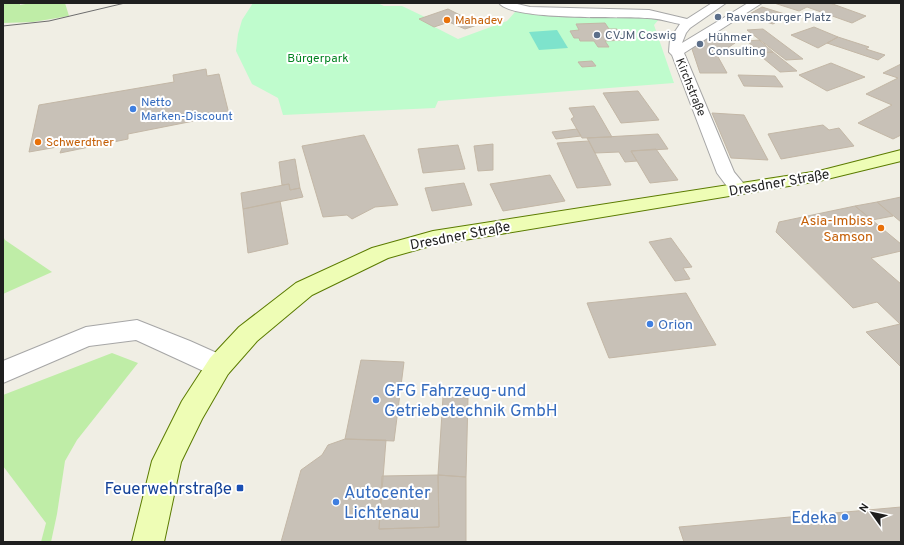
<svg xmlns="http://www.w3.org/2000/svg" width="904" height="545" font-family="Overpass,sans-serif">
<rect width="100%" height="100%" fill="#f0eee4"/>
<path fill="#bfeda7" d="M 3,3 L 20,3 L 20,5 L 31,3 L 65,3 L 69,16 L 33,22 L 3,23 Z
M 3,236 L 5,240 L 52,272 L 3,294 Z
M 112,353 L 138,363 L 77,440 L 65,461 L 57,514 L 51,542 L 41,542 L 46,523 L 3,466 L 3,395 Z"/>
<path fill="#bffccd" d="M 253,3 L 377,3 L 384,6 L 402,6 L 425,17 L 419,19 L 458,39 L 507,21 L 515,12 L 660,18 L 654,25 L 674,83 L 438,101 L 435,108 L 283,115 L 278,98 L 252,84 L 236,51 L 238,34 L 242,20 Z"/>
<path fill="#7ee3cc" d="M 557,30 L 568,48 L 539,50 L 529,32 Z"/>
<path fill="#c8c1b7" stroke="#c3b7a6" d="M 774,3 L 830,3 L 866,16 L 852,23 L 807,7 L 799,11 Z
M 762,7 L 788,15 L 773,24 L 746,16 Z
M 448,9 L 464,17 L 480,24 L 465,29 L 449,22 L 434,27 L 419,19 Z
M 605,23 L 609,29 L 617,29 L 625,40 L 605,41 L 609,47 L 598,47 L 594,41 L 580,41 L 579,38 L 574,38 L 570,31 L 579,30 L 576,24 Z
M 814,27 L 838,37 L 818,48 L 791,35 Z
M 763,29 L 803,59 L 786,60 L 747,30 Z
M 710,34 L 735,43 L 717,55 L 727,73 L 700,73 L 691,46 Z
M 838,37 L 869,47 L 866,49 L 885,55 L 878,60 L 827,43 Z
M 759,40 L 773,52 L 761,53 L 747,41 Z
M 773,52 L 797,71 L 780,72 L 757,53 Z
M 592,61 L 596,66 L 582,67 L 578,62 Z
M 831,63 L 865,77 L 827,91 L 799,75 Z
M 901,64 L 901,135 L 893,139 L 858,123 L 892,105 L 866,94 L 898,78 L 883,73 Z
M 206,69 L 207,76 L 219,74 L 229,114 L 128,134 L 128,139 L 60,153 L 63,146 L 29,152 L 39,105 L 174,82 L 173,75 Z
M 738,75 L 775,76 L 783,87 L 744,86 Z
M 638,91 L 659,120 L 621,123 L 603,93 Z
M 594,106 L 612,137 L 582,138 L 571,119 L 574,117 L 569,108 Z
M 712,113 L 744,115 L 768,160 L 731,158 Z
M 823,125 L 829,130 L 839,128 L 854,146 L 781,159 L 768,134 Z
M 577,129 L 581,136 L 556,139 L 552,132 Z
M 658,134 L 668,149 L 631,151 L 637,161 L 625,162 L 619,152 L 595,153 L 587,138 Z
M 364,135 L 398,205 L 375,207 L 352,219 L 347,215 L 323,217 L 302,146 Z
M 589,141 L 611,185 L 577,188 L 557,143 Z
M 493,144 L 493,170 L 478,171 L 474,146 Z
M 458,145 L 465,169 L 423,173 L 418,149 Z
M 656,149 L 678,180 L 650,183 L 631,151 Z
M 295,159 L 300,188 L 290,190 L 289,184 L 282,185 L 279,162 Z
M 550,175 L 565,201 L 503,211 L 490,184 Z
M 464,183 L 472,205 L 432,211 L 425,188 Z
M 289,184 L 290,190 L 300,188 L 303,197 L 243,209 L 241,193 Z
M 901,197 L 901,222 L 877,202 Z
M 280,201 L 288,244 L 248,253 L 243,209 Z
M 877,202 L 893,216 L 872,220 L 855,206 Z
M 855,206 L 901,244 L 901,251 L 871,258 L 901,284 L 901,367 L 866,332 L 900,324 L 877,302 L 853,308 L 776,232 L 779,222 Z
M 671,238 L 692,267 L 683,268 L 690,279 L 675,281 L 649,242 Z
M 686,293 L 716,345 L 609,358 L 587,303 Z
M 361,360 L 404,362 L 394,441 L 345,439 Z
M 443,397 L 468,398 L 466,477 L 438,475 Z
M 345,439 L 386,440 L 379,529 L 439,527 L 438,475 L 466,477 L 466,542 L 281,542 L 301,470 L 322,455 L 328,445 Z
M 438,475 L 439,527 L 379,529 L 382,476 Z
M 901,507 L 901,542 L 684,542 L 679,527 Z"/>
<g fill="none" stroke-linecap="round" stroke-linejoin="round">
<g stroke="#a6a6a6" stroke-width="2">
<path id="minor" d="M 499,3 L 513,3 L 530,7 L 649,10 L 687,19 L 712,3 L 726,3 L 690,28 L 686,33 L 682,43 L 748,3 L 762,3 L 684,53 L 734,172 L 748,189 L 746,193 L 739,195 L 732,193 L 717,173 L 672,55 L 669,52 L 670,39 L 680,24 C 669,22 658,18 647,18 C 621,16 512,21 499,3 Z
M 137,320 L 190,341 L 228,358 L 232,366 L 228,374 L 219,377 L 210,374 L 136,340 L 89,346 L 3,383 L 3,361 L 86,327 Z"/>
</g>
<g stroke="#5b7b00" stroke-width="2">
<path id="secondary" d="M 901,150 L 901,161 L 819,181 L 434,245 L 388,258 L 312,295 L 257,341 L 228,374 L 202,419 L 181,462 L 164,542 L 132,542 L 152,461 L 182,401 L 210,358 L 239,327 L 296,283 L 372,248 L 433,231 L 819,171 Z"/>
</g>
<use href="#minor" fill="#fff" fill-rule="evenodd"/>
<use href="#secondary" fill="#eefdb5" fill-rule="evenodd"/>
<path stroke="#6d6d6d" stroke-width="1" d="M 3,26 L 49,21 L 125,3"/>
</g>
<g fill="#5c6f8a" stroke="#fff" stroke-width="1.5">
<circle cx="718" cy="17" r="4"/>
<circle cx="597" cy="35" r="4"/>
<circle cx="700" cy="44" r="4"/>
</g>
<g fill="#e8710a" stroke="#fff" stroke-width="1.5">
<circle cx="447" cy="20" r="4"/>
<circle cx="38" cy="142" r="4"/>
<circle cx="881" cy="228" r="4"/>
</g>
<g fill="#3f7fe0" stroke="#fff" stroke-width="1.5">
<circle cx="133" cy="109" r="4"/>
<circle cx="650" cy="324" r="4"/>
<circle cx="376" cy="400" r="4"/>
<circle cx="336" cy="502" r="4"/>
<circle cx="845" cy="517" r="4"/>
</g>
<rect fill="#1a4fb4" stroke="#fff" stroke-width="1.5" x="236" y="484" width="8" height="8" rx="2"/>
<g text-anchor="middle" stroke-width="4" stroke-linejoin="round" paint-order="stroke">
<g font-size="12" fill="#4e5e75" stroke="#fff" text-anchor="start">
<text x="726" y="21">Ravensburger Platz</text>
<text x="605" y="39">CVJM Coswig</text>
<text x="708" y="41">Hühmer<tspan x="708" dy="14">Consulting</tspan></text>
</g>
<g font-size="12" fill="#c56008" stroke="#fff" text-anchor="start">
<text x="455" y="24">Mahadev</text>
<text x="46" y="146">Schwerdtner</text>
</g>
<g font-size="12" fill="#058423" stroke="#fff">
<text x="318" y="62">Bürgerpark</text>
</g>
<g font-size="12" fill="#1f1f1f" stroke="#fff">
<text transform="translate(691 87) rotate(68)" y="4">Kirchstraße</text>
</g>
<g font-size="12" fill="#366cbe" stroke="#fff" text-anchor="start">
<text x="141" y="106">Netto<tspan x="141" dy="14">Marken-Discount</tspan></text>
</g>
<g font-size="14" fill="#1f1f1f" stroke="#fff">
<text transform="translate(779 182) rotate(-10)" y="5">Dresdner Straße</text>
<text transform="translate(460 235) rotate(-11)" y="5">Dresdner Straße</text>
</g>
<g font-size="14" fill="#c56008" stroke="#fff" text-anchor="end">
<text x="873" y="225">Asia-Imbiss<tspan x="873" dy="16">Samson</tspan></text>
</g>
<g font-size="14" fill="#366cbe" stroke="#fff" text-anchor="start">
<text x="658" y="329">Orion</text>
</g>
<g font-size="17" fill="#366cbe" stroke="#fff" text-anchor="start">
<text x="384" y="396">GFG Fahrzeug-und<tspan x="384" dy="20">Getriebetechnik GmbH</tspan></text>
<text x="344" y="498">Autocenter<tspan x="344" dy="20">Lichtenau</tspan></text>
<text x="837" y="523" text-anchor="end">Edeka</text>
</g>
<g font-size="17" fill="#164399" stroke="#fff" text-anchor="end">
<text x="232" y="494">Feuerwehrstraße</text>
</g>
</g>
<rect width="904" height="545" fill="none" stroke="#1f1f1f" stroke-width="8"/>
<g transform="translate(872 513) rotate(303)" stroke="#ffffff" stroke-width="3" paint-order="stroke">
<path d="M0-3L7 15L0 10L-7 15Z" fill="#1f1f1f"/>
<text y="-6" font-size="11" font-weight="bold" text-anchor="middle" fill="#1f1f1f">N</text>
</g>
</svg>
